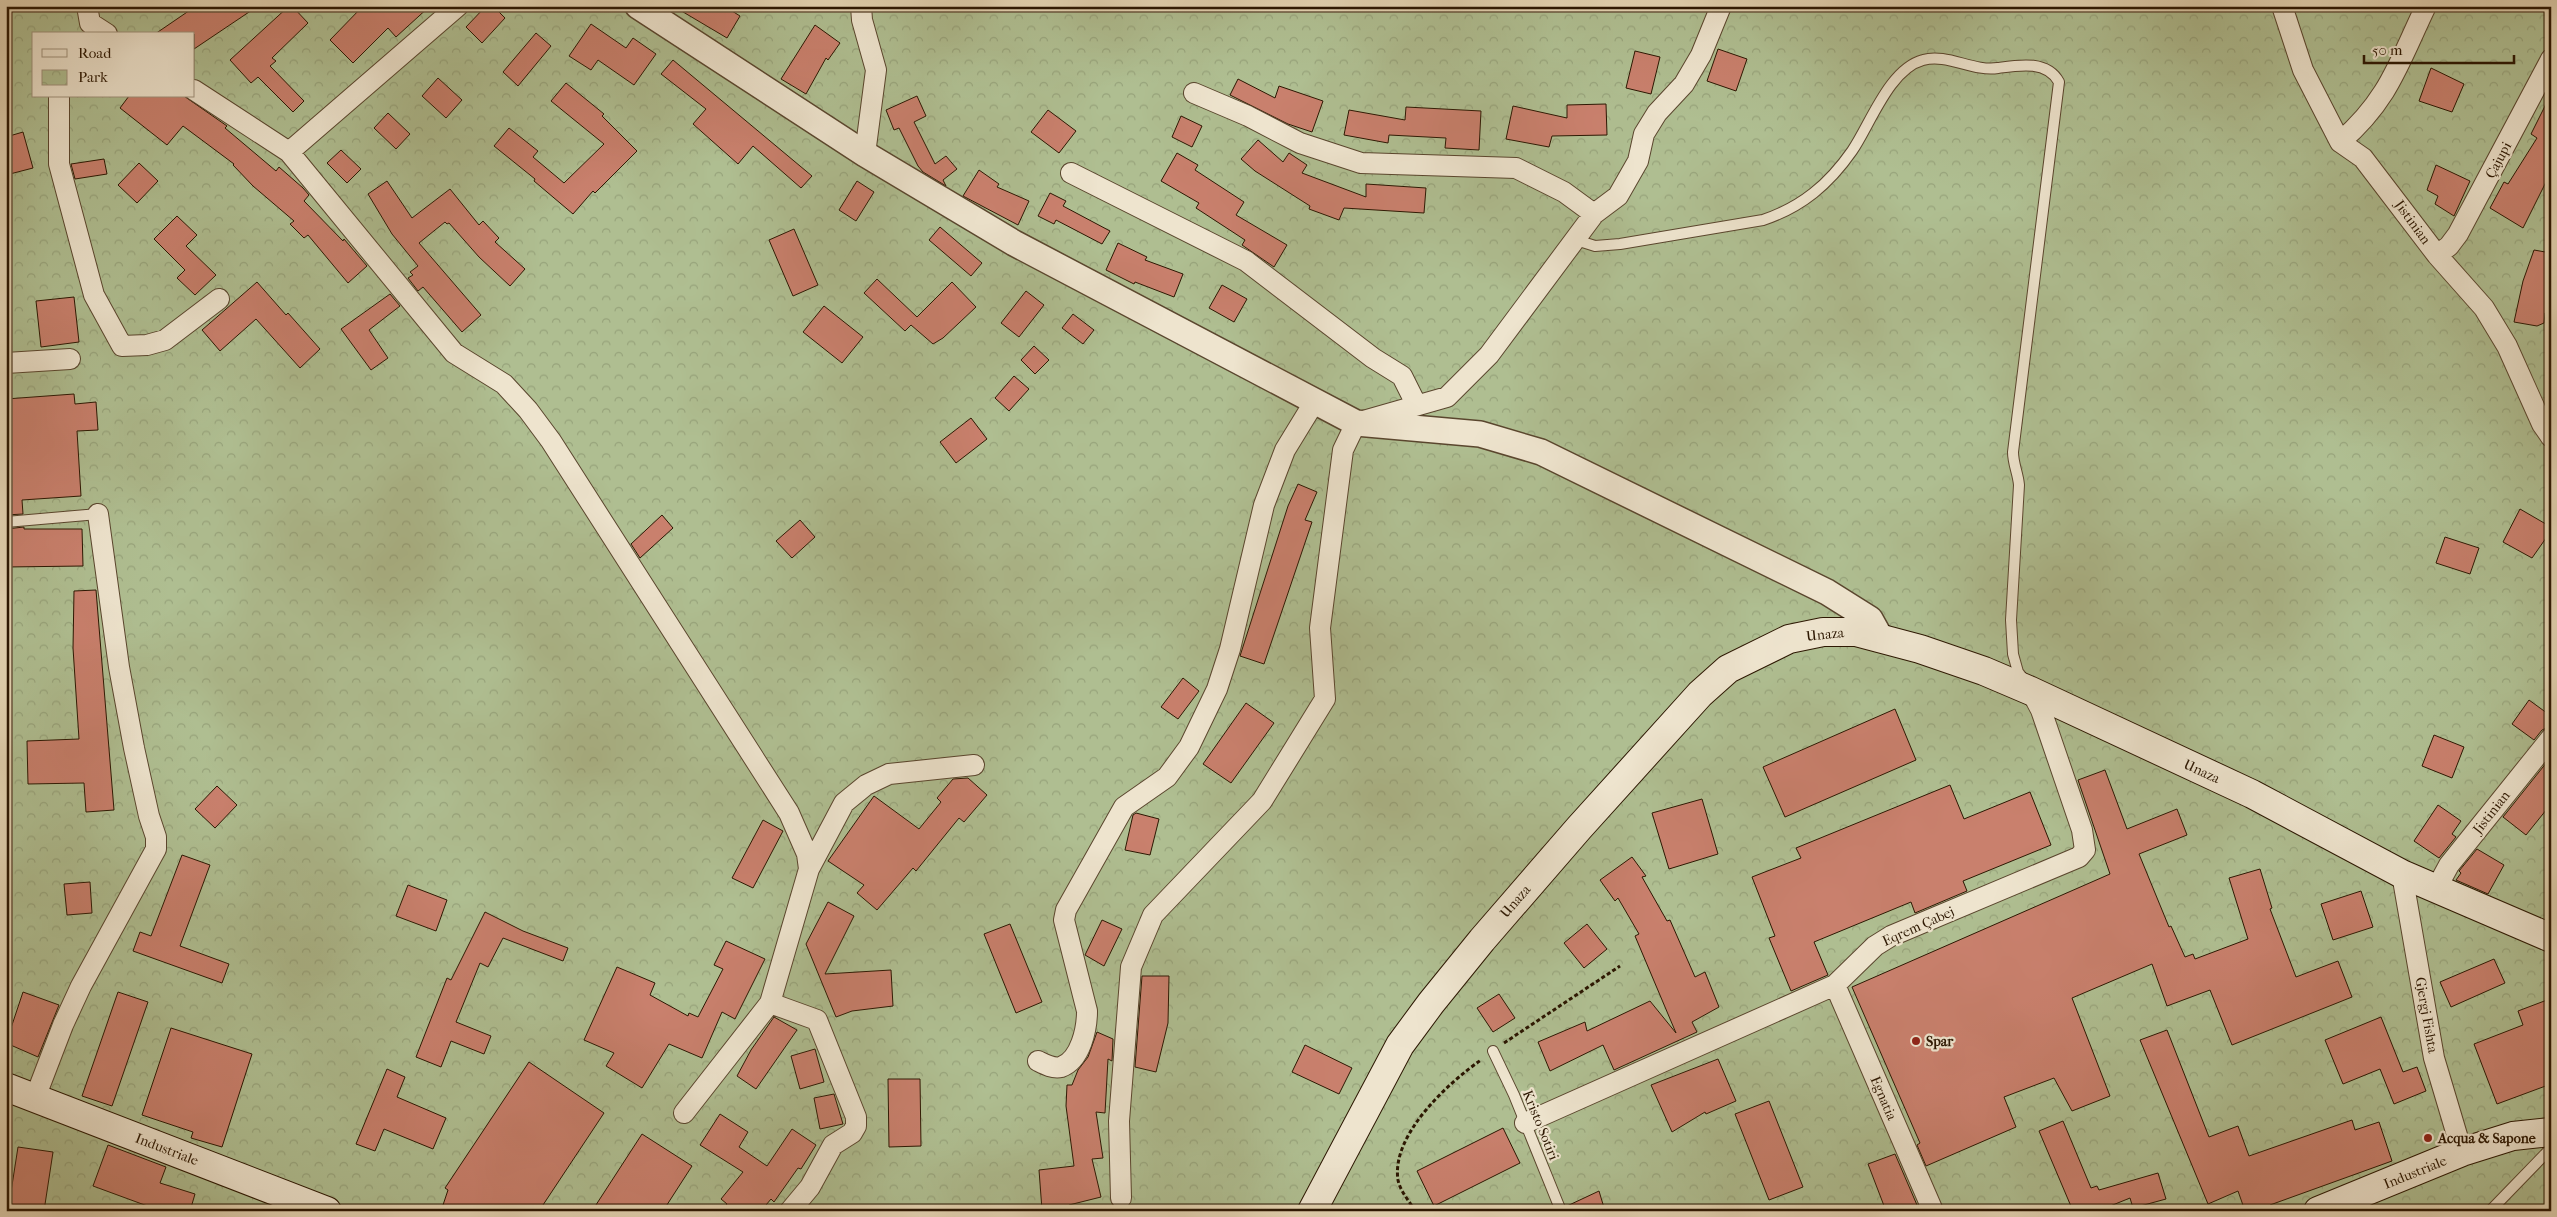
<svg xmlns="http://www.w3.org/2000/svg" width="2557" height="1217" font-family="'IM FELL French Canon',serif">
<defs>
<pattern id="park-crowns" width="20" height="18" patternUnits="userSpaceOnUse" patternTransform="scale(1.25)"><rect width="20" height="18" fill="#afbe91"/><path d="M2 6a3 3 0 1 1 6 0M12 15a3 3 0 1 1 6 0" fill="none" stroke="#97a37b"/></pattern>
</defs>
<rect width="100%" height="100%" fill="#e5d5b4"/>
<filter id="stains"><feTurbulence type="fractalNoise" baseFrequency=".004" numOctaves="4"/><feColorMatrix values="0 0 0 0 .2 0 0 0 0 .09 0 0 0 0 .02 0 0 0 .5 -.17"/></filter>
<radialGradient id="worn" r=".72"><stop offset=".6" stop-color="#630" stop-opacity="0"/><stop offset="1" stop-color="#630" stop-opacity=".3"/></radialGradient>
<path fill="url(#park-crowns)" stroke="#6e6a4a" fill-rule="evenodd" d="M 6,6 L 2551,6 L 2551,1211 L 6,1211 ZM 34,34 L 194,34 L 194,96 L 34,96 Z"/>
<path fill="#c9806d" stroke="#2c1702" d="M 196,6 L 258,6 L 194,49 L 194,34 L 155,34 Z
M 289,6 L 292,6 L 308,23 L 272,58 L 276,61 L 270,66 L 304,101 L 293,112 L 258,77 L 251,83 L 230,60 Z
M 363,6 L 430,6 L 396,37 L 388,28 L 353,63 L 330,40 Z
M 486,6 L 493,6 L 505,18 L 482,43 L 466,27 Z
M 673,6 L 724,6 L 740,16 L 727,38 Z
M 591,24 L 626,48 L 633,38 L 656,54 L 634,85 L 598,60 L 591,70 L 569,56 Z
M 815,25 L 840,43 L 828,60 L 826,58 L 806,94 L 781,79 Z
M 536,33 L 551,46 L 518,86 L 503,72 Z
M 1718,49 L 1747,59 L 1736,91 L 1707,81 Z
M 1635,51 L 1660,57 L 1651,94 L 1626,88 Z
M 673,60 L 812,176 L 801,188 L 753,146 L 738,164 L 693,124 L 706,109 L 661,74 Z
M 2431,68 L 2464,84 L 2452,112 L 2419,101 Z
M 438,78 L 462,100 L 446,118 L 422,96 Z
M 1238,79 L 1275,98 L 1279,86 L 1323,101 L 1312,132 L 1288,124 L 1230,95 Z
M 566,83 L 604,114 L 602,116 L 637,151 L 595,193 L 593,191 L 573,214 L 534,181 L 535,179 L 494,146 L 509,128 L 538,151 L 533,157 L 564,183 L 604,144 L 551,101 Z
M 2551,94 L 2551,172 L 2523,228 L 2490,208 L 2504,182 L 2508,184 L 2537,138 L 2531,134 Z
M 129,96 L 184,96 L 227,126 L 225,128 L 276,171 L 279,167 L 303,188 L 309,195 L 304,201 L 343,241 L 344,239 L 367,266 L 348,283 L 308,235 L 304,238 L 290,224 L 294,221 L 253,186 L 233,165 L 234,164 L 183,126 L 167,145 L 120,108 Z
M 917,96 L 926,116 L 914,122 L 935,164 L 946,156 L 957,169 L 943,180 L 946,186 L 923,172 L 918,166 L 899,128 L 894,130 L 886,110 Z
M 1606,104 L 1607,135 L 1552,136 L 1549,147 L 1506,139 L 1513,106 L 1567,118 L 1567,105 Z
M 1406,107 L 1481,111 L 1479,150 L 1445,148 L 1446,138 L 1389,135 L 1388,143 L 1344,135 L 1349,110 L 1405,120 Z
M 1048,110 L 1076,131 L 1059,153 L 1031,132 Z
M 388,113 L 410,134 L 396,149 L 374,128 Z
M 1181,116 L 1202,126 L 1192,147 L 1172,137 Z
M 23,132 L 33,168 L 6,175 L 6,137 Z
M 1258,140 L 1283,162 L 1289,153 L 1307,165 L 1302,173 L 1366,197 L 1366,184 L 1426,188 L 1424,213 L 1344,208 L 1339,220 L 1309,209 L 1310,206 L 1255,171 L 1241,159 Z
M 341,150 L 361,169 L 347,183 L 327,163 Z
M 1177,153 L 1198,165 L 1195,170 L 1244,202 L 1236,215 L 1287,245 L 1274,267 L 1242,245 L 1245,240 L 1196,208 L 1199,203 L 1161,181 Z
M 104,159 L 107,174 L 75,179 L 71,164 Z
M 139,163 L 158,181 L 137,203 L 118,185 Z
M 2436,165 L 2470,181 L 2454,216 L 2435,204 L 2438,196 L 2427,190 Z
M 979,170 L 999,184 L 997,187 L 1029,201 L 1018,225 L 963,196 Z
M 387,181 L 412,218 L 450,189 L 479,225 L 483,221 L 499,238 L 495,242 L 525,269 L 510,286 L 479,257 L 449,223 L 447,224 L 445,222 L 419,243 L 481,315 L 462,332 L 423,287 L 418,291 L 408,278 L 413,275 L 410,272 L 418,266 L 392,234 L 368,194 Z
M 857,181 L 874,192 L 856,221 L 839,210 Z
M 1050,193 L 1066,201 L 1063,206 L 1110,231 L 1102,244 L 1056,220 L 1054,224 L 1038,216 Z
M 177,216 L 197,235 L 186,246 L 216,275 L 195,295 L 177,278 L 185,270 L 154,239 Z
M 940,227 L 982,263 L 971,276 L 929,240 Z
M 794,229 L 818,285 L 793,296 L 769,240 Z
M 1118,243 L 1147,257 L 1145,260 L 1183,274 L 1174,297 L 1135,282 L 1134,284 L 1106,270 Z
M 2534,250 L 2551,253 L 2551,314 L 2545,313 L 2544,323 L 2537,326 L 2514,322 L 2523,281 Z
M 877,279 L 917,317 L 952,282 L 976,307 L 943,338 L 933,344 L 911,325 L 905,331 L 864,293 Z
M 257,282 L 286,315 L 288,313 L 320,349 L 300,368 L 256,319 L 220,351 L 202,330 Z
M 1222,285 L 1247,299 L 1234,322 L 1209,308 Z
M 1026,291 L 1044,305 L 1019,337 L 1001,323 Z
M 390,294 L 400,306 L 369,330 L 388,358 L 371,370 L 341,329 Z
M 74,297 L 79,342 L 41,347 L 36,301 Z
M 824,306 L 863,337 L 842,363 L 803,332 Z
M 1073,314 L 1094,330 L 1083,344 L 1062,328 Z
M 1034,346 L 1049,360 L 1035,374 L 1021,360 Z
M 1014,376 L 1029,389 L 1009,411 L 995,398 Z
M 74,394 L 75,404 L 96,402 L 98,430 L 77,431 L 81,496 L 22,500 L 23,514 L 6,515 L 6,399 Z
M 971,418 L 987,439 L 956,463 L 940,442 Z
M 1298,484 L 1317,492 L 1305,520 L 1312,522 L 1264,664 L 1240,656 L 1288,506 Z
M 2520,509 L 2551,527 L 2551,531 L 2532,558 L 2503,542 Z
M 662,515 L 673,528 L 640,558 L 631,544 Z
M 800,520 L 815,537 L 792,558 L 776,541 Z
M 24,527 L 24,529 L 82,529 L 83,566 L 6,567 L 6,529 Z
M 2445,537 L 2479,548 L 2470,574 L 2436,563 Z
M 96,590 L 114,810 L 86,812 L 84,783 L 28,784 L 27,741 L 79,739 L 73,648 L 74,591 Z
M 1183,678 L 1199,691 L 1178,719 L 1161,707 Z
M 2529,700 L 2551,716 L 2551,726 L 2542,730 L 2534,740 L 2512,724 Z
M 1246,703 L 1274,723 L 1231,783 L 1203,764 Z
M 1895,709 L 1916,760 L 1785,817 L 1763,767 Z
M 2434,735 L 2464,747 L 2452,778 L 2422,766 Z
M 2551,757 L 2551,804 L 2526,835 L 2503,817 Z
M 2105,770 L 2127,829 L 2177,809 L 2187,835 L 2139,854 L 2169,927 L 2171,926 L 2185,957 L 2193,954 L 2195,959 L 2248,939 L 2229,878 L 2260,869 L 2272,908 L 2270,909 L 2296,977 L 2338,961 L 2352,997 L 2232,1045 L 2210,990 L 2167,1006 L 2152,964 L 2072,998 L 2110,1096 L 2072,1111 L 2054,1078 L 2004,1097 L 2016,1127 L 1926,1166 L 1917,1145 L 1920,1143 L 1852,987 L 2110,874 L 2078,780 Z
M 968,778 L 987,795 L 964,822 L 959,818 L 916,871 L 913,868 L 877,910 L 857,893 L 864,885 L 828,861 L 874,796 L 919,829 L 941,802 L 937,798 L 953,779 Z
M 1950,785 L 1964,819 L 2030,792 L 2051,845 L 1963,881 L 1967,891 L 1915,913 L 1911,902 L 1814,942 L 1828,975 L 1791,991 L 1769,938 L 1775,936 L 1752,877 L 1801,858 L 1796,848 Z
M 217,786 L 237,805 L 215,828 L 195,809 Z
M 1702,799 L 1718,854 L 1669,869 L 1652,813 Z
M 2438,805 L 2461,821 L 2452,834 L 2456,837 L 2439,858 L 2414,841 Z
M 1136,813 L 1159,819 L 1150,855 L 1125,850 L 1133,815 Z
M 763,820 L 783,831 L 753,888 L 732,878 Z
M 2477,849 L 2504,865 L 2488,894 L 2456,880 L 2461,873 L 2459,871 Z
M 182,855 L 210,865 L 180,946 L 229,964 L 222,983 L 133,951 L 140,932 L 151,936 Z
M 1632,857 L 1646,876 L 1642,877 L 1667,921 L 1670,920 L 1695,977 L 1705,972 L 1719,1007 L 1692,1022 L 1697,1032 L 1614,1070 L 1603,1045 L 1550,1071 L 1538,1042 L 1585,1022 L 1587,1031 L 1650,1001 L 1676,1033 L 1635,936 L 1639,934 L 1618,898 L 1615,901 L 1600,880 Z
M 90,882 L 92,913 L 67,915 L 64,884 Z
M 408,885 L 447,900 L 436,931 L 396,916 Z
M 2361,891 L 2373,927 L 2333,940 L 2321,904 Z
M 828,902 L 854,916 L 825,974 L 891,970 L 893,1006 L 852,1011 L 836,1017 L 806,944 Z
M 485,912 L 523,931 L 568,948 L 563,961 L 503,938 L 488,967 L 480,963 L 456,1022 L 491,1036 L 484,1054 L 451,1041 L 441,1067 L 416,1057 L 447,978 L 451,980 Z
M 1102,920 L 1122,929 L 1104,966 L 1085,955 Z
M 1010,924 L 1042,1002 L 1016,1013 L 984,934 Z
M 1587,924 L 1607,949 L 1584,968 L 1564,943 Z
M 726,941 L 765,959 L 735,1019 L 722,1012 L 702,1058 L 669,1044 L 642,1088 L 606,1066 L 614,1053 L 584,1040 L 617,967 L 655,983 L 650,995 L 688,1016 L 689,1013 L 698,1017 L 723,969 L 714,965 Z
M 2494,959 L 2505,983 L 2451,1007 L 2440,982 Z
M 1142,976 L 1169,976 L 1168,1023 L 1156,1072 L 1135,1067 Z
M 23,992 L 59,1005 L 38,1057 L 6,1043 Z
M 118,992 L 148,1002 L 112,1106 L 82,1096 Z
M 1499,994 L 1515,1018 L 1493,1032 L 1477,1008 Z
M 2547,1000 L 2551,1008 L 2551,1084 L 2497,1104 L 2474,1044 L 2523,1025 L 2518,1011 Z
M 774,1017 L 797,1030 L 756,1089 L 737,1076 L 751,1050 Z
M 2381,1017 L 2403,1072 L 2417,1067 L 2426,1091 L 2394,1104 L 2380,1069 L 2343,1084 L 2325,1040 Z
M 171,1028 L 252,1054 L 222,1147 L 191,1138 L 193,1132 L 142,1115 Z
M 2167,1030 L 2209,1137 L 2238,1126 L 2249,1156 L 2352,1120 L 2355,1130 L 2379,1122 L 2392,1161 L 2270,1205 L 2272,1211 L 2245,1211 L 2238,1191 L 2208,1204 L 2140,1040 Z
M 1097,1032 L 1113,1039 L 1112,1061 L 1108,1059 L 1105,1113 L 1096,1112 L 1103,1158 L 1092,1159 L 1101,1197 L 1069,1205 L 1069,1208 L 1042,1210 L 1039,1170 L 1074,1166 L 1066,1106 L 1067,1085 L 1072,1085 L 1078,1070 L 1088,1057 Z
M 1305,1045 L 1352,1068 L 1339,1094 L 1292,1072 Z
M 815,1049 L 824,1082 L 800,1089 L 791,1056 Z
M 1718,1059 L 1736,1101 L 1706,1114 L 1705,1112 L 1672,1132 L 1651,1085 Z
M 529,1062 L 604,1113 L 539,1211 L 441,1211 L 448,1190 L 445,1188 Z
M 387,1069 L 405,1077 L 397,1097 L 446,1118 L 433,1149 L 384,1129 L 375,1151 L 356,1144 Z
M 888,1079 L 920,1079 L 921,1146 L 889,1147 Z
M 834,1094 L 843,1124 L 820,1129 L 814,1098 Z
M 1769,1101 L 1803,1187 L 1769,1200 L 1735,1114 Z
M 720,1114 L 748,1132 L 739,1147 L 767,1166 L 792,1129 L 816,1145 L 801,1169 L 798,1168 L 774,1202 L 771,1199 L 761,1211 L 721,1211 L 727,1204 L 721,1199 L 743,1172 L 700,1145 Z
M 2063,1121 L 2091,1188 L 2097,1186 L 2099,1190 L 2158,1173 L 2166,1199 L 2133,1208 L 2130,1198 L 2098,1211 L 2073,1211 L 2039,1131 Z
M 1503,1128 L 1520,1163 L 1434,1206 L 1417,1171 Z
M 642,1134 L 692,1166 L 663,1211 L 592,1211 Z
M 108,1145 L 166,1167 L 160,1183 L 195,1194 L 190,1211 L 161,1211 L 93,1186 Z
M 18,1147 L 53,1152 L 44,1211 L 8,1211 Z
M 1895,1154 L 1917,1205 L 1902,1211 L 1886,1211 L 1868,1164 Z
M 1599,1191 L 1605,1211 L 1568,1211 L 1567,1206 Z"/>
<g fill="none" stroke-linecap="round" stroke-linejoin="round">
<g stroke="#5a462e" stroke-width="12">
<path id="service" d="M 1573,239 L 1595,246 L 1620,244 L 1763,220 C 1802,207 1829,184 1852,151 C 1870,125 1889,69 1923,60 C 1947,53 1973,72 1998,68 C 2019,65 2047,60 2059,82 L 2013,452 C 2013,464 2018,473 2019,485 L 2011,620 L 2013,654 L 2018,672 L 2025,681
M 6,522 L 98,514
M 1493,1051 L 1514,1095 L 1561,1211
M 2490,1211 L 2551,1148"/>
</g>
<g stroke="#5a462e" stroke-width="22">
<path id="minor" d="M 87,6 L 90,23 L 107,34
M 861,6 L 862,20 L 876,70 L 865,154
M 2282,6 L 2303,70 L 2340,142 L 2363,158 L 2437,255 L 2484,308 L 2507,346 L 2542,424 L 2551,437
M 194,90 L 289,152 L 454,353 L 504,384 L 528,410 L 551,441 L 789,813 L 807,854 L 809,869
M 1194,93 L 1248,116 L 1300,143 L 1361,163 L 1516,168 L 1564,192 L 1594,214
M 59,96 L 59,164 L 94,295 L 122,346 L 147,345 L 165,340 L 219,299
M 2340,142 C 2389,100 2399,62 2426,6
M 289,152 L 458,6
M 1071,173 L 1246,261 L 1373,358 L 1402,376 L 1416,404
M 2437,255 L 2449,246 L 2458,234 L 2551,59
M 6,363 L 70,359
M 2402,874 L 2434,1058 L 2462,1152
M 2436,889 L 2449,865 L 2551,738
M 1835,985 L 1933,1211
M 770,1003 L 817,1020 L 856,1117 L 856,1126 L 852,1133 L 833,1145 L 810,1187 L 790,1211
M 1038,1061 C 1044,1064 1053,1069 1061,1067 C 1081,1060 1087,1028 1087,1011 L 1064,920 L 1066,910 L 1124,807 L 1167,777 L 1189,747 L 1217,689 L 1230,649 L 1264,505 L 1285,450 L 1315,401
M 35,1098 L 63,1025 L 81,986 L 156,849 L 156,837 L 149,816 L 134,748 L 119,667 L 98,514
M 684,1113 L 770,1003 L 809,869 L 844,803 L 866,785 L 889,774 L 974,765
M 1525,1123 L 1835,985 L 1875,946 L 1891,936 L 2079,857 L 2085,850 L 2082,830 L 2041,710 L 2031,691
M 1121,1198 L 1119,1121 L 1131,967 L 1153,915 L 1262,801 L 1325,699 L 1320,628 L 1343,450 L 1356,423 L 1447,397 L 1489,355 L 1594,214 L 1618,196 L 1638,161 L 1644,134 L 1657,113 L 1684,84 L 1701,55 L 1721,6"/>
</g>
<g stroke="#5a462e" stroke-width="28">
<path id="tertiary" d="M 638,6 L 865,154 L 1014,243 L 1356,423 L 1480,434 L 1541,452 L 1827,592 L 1870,619 L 1880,637"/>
</g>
<g stroke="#2c1702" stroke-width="30">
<path id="secondary" d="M 6,1087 L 327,1211
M 1312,1211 L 1400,1045 L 1431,1003 L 1482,940 L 1579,828 L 1700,694 L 1728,669 L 1789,639 L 1823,632 L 1856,632 L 1920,649 L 1984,671 L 2031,691 L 2252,794 L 2402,874 L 2551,938
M 2318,1211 L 2462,1152 L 2513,1136 L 2551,1132"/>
</g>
<path stroke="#2c1702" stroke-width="3" stroke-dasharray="4 2.5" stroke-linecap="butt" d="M 1504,1043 L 1620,966
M 1415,1211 C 1410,1202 1400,1191 1398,1180 C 1391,1135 1448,1083 1481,1060"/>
<use href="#service" stroke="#eee4ce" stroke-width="10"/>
<use href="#minor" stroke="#eee4ce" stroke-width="20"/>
<use href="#tertiary" stroke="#eee4ce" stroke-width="25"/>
<use href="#secondary" stroke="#eee4ce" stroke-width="28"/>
</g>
<g fill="#8f2418" stroke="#eee4ce" stroke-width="2">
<circle cx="1916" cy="1041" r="5"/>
<circle cx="2428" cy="1138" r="5"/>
</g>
<g text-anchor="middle" stroke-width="4.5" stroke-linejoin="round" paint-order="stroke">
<g font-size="14" fill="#2c1702" stroke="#eee4ce">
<text transform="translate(2498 160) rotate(-62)" y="5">Çajupi</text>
<text transform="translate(2413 222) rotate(54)" y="5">Jistinian</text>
<text transform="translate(1825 634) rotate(-6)" y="5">Unaza</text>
<text transform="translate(2202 771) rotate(25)" y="5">Unaza</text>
<text transform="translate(2491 812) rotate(-52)" y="5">Jistinian</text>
<text transform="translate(1515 901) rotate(-49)" y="5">Unaza</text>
<text transform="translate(1918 926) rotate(-24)" y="5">Eqrem Çabej</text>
<text transform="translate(2427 1015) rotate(80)" y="5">Gjergj Fishta</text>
<text transform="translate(1884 1098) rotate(67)" y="5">Egnatia</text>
<text transform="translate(1541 1125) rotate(68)" y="5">Kristo Sotiri</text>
<text transform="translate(167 1149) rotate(21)" y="5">Industriale</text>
<text transform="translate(2415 1172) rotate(-22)" y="5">Industriale</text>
</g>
<g font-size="14" font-weight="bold" fill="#2c1702" stroke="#eee4ce" text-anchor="start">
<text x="1926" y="1046">Spar</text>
<text x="2438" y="1143">Acqua &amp; Sapone</text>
</g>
</g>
<rect width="2557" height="1217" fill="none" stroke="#e5d5b4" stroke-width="25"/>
<rect x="8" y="8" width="2542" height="1202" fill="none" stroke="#2c1702" stroke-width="2.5"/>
<rect x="12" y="12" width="2532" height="1192" fill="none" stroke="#2c1702"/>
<rect x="32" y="32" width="162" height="65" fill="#eee4ce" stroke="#a0927c"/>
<rect x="42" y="49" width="25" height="8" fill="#eee4ce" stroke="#a0927c"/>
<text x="78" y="58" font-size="15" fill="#2c1702">Road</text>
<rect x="42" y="70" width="25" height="15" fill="url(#park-crowns)" stroke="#a0927c"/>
<text x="78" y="82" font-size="15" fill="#2c1702">Park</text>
<path d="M2364 55v8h150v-8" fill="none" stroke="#2c1702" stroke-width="2.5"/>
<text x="2372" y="55" font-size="15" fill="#2c1702" stroke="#eee4ce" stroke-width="4" paint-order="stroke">50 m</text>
<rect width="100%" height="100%" filter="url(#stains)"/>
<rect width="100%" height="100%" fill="url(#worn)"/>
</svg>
